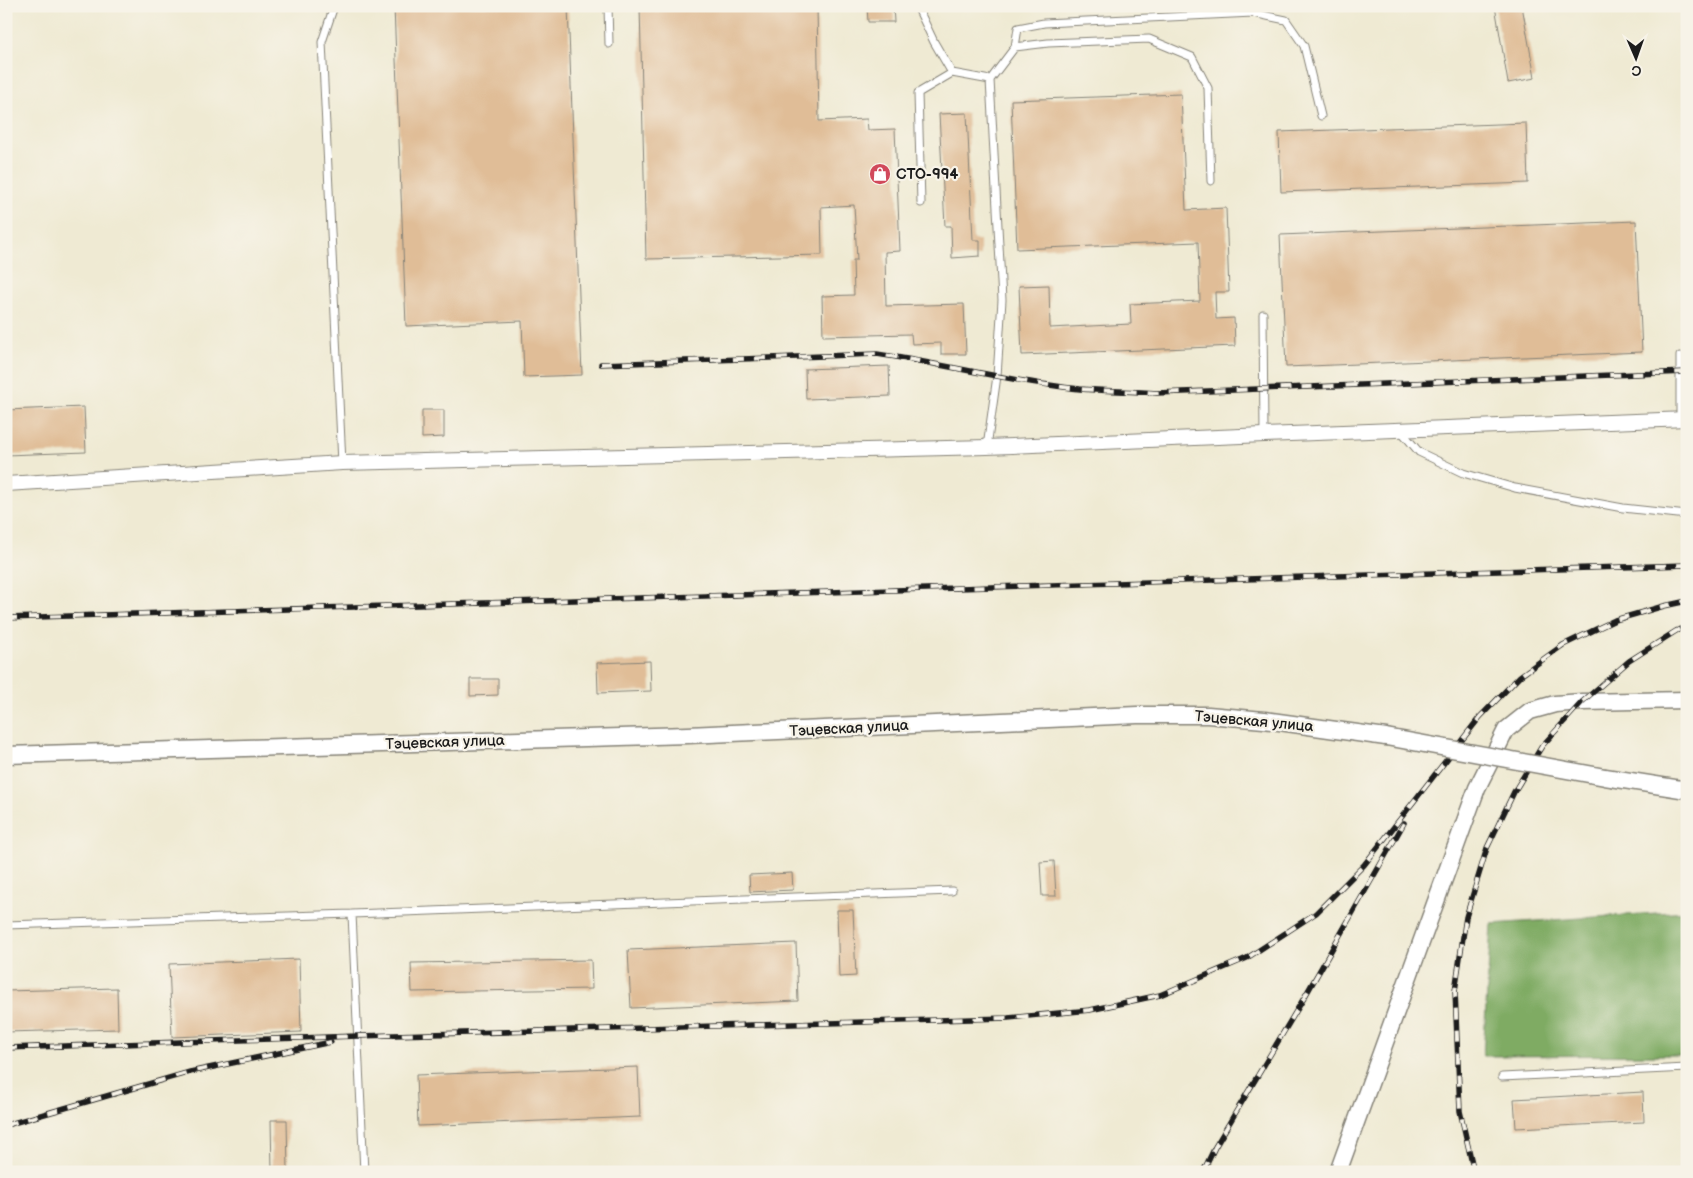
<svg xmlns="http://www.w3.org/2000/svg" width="1693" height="1178" font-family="'Balsamiq Sans',sans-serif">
<rect width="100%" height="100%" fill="#f7f3e8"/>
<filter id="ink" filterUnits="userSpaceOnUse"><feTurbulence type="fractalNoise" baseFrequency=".02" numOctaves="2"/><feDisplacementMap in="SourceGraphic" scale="10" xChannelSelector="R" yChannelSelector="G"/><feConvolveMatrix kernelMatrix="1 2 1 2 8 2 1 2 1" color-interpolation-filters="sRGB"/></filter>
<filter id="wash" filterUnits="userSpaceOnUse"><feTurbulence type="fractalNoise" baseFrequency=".0096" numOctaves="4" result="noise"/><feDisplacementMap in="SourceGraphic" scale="20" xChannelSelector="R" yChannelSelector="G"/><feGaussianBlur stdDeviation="1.12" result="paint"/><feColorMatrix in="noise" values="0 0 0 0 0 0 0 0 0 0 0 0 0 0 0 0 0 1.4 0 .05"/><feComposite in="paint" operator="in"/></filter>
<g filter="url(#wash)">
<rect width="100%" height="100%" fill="#efead3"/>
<path fill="#7fab63" stroke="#4e6440" d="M 1687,911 L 1687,1055 L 1483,1056 L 1491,924 Z"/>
<g id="blocks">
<path fill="#e0bd97" d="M 394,6 L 568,6 L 582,375 L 524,377 L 522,321 L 406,326 Z
M 640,6 L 817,6 L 819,121 L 867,119 L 868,130 L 895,129 L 900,251 L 885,252 L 886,306 L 964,304 L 966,354 L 941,354 L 941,343 L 912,344 L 911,334 L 823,336 L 822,296 L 854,295 L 853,260 L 857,260 L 854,205 L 821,207 L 822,255 L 646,259 Z
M 867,6 L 893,6 L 894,22 L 868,22 Z
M 1495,6 L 1522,6 L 1535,78 L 1508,83 Z
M 1181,94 L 1186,210 L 1226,208 L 1229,292 L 1215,292 L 1216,319 L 1234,318 L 1235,346 L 1022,355 L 1019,286 L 1049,285 L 1050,328 L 1131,324 L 1130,304 L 1200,301 L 1198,242 L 1017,249 L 1011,100 Z
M 967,113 L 973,240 L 980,240 L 980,256 L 952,258 L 951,226 L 945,226 L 939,114 Z
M 1526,123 L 1528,183 L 1281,192 L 1279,132 Z
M 1636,221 L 1642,352 L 1286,367 L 1280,235 Z
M 889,366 L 890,396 L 806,399 L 805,369 Z
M 84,407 L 86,452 L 6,455 L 6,410 Z
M 422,410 L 444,410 L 444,437 L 422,438 Z
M 650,661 L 651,691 L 598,693 L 597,663 Z
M 470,679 L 498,679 L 498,695 L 470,696 Z
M 1054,861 L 1056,896 L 1042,896 L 1040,862 Z
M 792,873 L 793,890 L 750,892 L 749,875 Z
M 837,910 L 853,910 L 856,976 L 839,977 Z
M 796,943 L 798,1001 L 631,1008 L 628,950 Z
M 299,959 L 301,1032 L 172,1037 L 169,964 Z
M 591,960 L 592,989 L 412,992 L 411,963 Z
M 117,988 L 118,1029 L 6,1032 L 6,991 Z
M 638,1067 L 640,1117 L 418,1126 L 416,1075 Z
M 1643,1092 L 1644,1122 L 1516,1128 L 1514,1099 Z
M 271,1120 L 287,1120 L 288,1172 L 272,1172 Z"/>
</g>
</g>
<g filter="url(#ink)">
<use href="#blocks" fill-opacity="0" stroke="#868378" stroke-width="1"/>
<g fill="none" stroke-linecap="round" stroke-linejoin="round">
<g stroke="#868378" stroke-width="9">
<path id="service" d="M 334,6 L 322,42 L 342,463
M 608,6 L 609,44
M 917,6 L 934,42 L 952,73
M 1015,47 L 1018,28 L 1044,23 L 1253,13 L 1286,20 L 1304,46 L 1321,116
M 990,80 L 1015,47 L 1048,43 L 1149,39 L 1192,57 L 1208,88 L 1211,181
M 921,203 L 918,93 L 952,73 L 990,80 L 1002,300 L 997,376 L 987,447
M 1263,314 L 1264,435
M 1680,356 L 1680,419
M 1401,431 L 1419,452 L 1463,473 L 1515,488 L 1623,508 L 1687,515
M 352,914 L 364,1172
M 6,925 L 352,914 L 952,891
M 1502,1077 L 1687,1068"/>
</g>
<g stroke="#868378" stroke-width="16">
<path id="minor" d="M 6,484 L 342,463 L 987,447 L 1264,435 L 1687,419"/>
</g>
<g stroke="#868378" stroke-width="19">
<path id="tertiary" d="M 6,755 L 688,735 L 1137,715 L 1208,715 L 1264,720 L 1386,737
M 1605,777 L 1687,790
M 1338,1172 L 1477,788 L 1506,730 L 1530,711 L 1555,704 L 1582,702 L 1687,700"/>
</g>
<use href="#service" stroke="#fff" stroke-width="7"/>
<use href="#minor" stroke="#fff" stroke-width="14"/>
<use href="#tertiary" stroke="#fff" stroke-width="16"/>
<g stroke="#1c1c1c" stroke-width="5.5">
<path id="rail" d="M 601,364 L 877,354 C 945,364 1012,382 1080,389 C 1106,391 1131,391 1157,393 L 1687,372
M 6,618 L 1687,565
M 6,1048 L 358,1036 L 1008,1018 L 1090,1010 L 1160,995 L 1247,958 L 1316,913 L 1364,865 L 1480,717 L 1520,676 L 1563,645 L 1615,620 L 1664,606 L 1687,601
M 6,1125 L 190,1072 L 331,1042
M 1203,1172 L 1215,1147 L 1304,998 L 1404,823
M 1474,1172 L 1460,1111 L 1455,991 L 1466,917 L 1487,848 L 1514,792 L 1542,746 L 1582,702 L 1629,661 L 1676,631 L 1687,626"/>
</g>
<use href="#rail" stroke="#f7f3e8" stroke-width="4" stroke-dasharray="11" stroke-linecap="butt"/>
<g stroke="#868378" stroke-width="19" stroke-linecap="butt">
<path id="tertiary-bridge" d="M 1386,737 L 1605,777"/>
</g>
<use href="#tertiary-bridge" stroke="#fff" stroke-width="16"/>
</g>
</g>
<defs>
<g id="shop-disc" transform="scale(1.125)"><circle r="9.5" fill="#d1495b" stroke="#f7f3e8"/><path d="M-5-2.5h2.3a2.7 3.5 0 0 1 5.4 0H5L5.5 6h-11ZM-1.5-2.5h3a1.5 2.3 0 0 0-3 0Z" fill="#fff"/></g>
</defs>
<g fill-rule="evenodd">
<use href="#shop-disc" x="880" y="174"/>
</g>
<g text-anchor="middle" stroke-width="4.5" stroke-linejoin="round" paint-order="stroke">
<g font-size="15" font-weight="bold" fill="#1c1c1c" stroke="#f7f3e8" text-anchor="start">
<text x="896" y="179">СТО-994</text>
</g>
<g font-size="15" fill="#1c1c1c" stroke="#f7f3e8">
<text transform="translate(1254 721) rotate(5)" y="5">Тэцевская улица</text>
<text transform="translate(849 728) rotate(-3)" y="5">Тэцевская улица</text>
<text transform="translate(445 742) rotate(-2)" y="5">Тэцевская улица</text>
</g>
</g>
<rect width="1693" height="1178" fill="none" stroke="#f7f3e8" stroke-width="25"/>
<g transform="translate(1636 58) rotate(178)" stroke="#f7f3e8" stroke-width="4" paint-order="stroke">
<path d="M0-4L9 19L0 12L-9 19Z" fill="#1c1c1c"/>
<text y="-8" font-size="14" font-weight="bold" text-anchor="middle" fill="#1c1c1c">С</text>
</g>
</svg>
